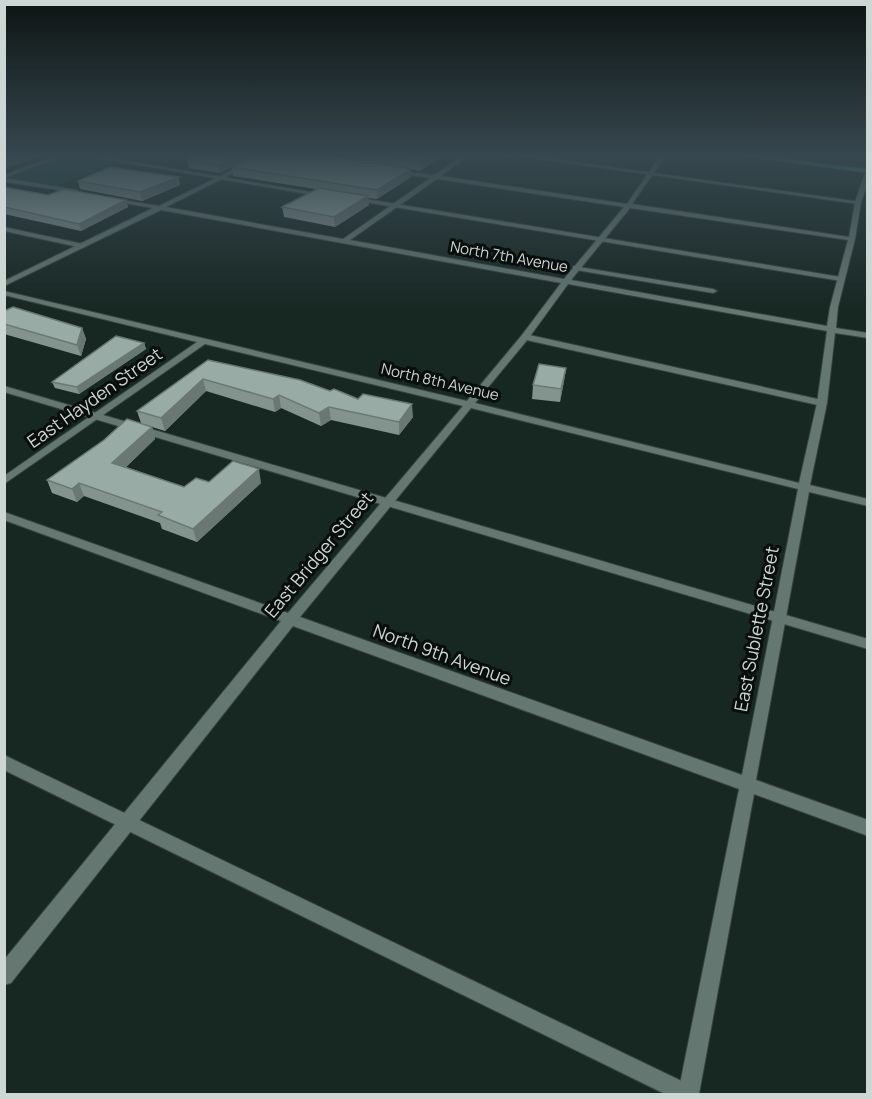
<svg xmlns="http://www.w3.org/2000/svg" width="872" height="1099" font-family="Manrope,sans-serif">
<rect width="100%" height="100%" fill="#172722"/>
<path fill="#114539" d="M 57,157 L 94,157 L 119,161 L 52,188 L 5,180 L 5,177 Z"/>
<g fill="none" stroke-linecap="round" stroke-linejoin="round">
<g stroke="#37433f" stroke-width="2">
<path id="lane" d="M 91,157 L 105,157 L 328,195 L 325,197 Z
M 524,157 L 540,157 L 861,202 L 858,204 Z
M 354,197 L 841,277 L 845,279 L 841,281 L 352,200 Z
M 4,227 L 83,244 L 86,246 L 83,248 L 4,231 Z
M 573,266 L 713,289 L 717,291 L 713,293 L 576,270 L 573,270 Z
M 525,334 L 822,400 L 827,403 L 822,406 L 522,339 L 522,335 Z
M 4,386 L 868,639 L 868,649 L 4,392 Z
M 4,755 L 694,1087 L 697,1094 L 665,1094 L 4,770 Z"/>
</g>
<g stroke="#37433f" stroke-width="2">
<path id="street" d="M 52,157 L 60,157 L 5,178 L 77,190 L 79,193 L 4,182 L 4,175 Z
M 258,157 L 266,157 L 166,207 L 343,239 L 430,178 L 396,173 L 394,170 L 434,175 L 460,157 L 467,157 L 441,176 L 627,204 L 659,157 L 665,157 L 632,204 L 849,237 L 855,202 L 865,173 L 868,171 L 868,183 L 861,202 L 855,239 L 838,307 L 836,328 L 868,333 L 868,338 L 835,333 L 827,403 L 810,485 L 868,499 L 868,506 L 809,492 L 756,780 L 868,820 L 868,836 L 754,794 L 699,1094 L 678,1094 L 739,789 L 293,626 L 11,983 L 4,985 L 4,960 L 281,621 L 4,520 L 4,512 L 288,613 L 463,406 L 205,344 L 4,484 L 4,476 L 197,342 L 4,295 L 4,291 L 467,401 L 522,335 L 561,283 L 161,210 L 4,286 L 4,281 L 153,208 L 112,201 L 110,198 L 159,206 ZM 437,179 L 624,207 L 564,279 L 350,240 ZM 630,208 L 848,240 L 830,307 L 827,326 L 571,280 ZM 568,284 L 827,331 L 817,403 L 799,483 L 475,403 L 528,339 ZM 471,408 L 798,489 L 742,775 L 300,617 Z"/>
</g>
<g stroke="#37433f" stroke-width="2">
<path id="primary" d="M 750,157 L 771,157 L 868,169 L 868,173 Z"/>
</g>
<use href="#lane" fill="#657771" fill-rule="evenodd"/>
<use href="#street" fill="#657771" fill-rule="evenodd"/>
<use href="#primary" fill="#50a792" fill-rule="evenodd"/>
</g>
<path fill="#83938e" d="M 253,157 L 441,157 L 420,171 L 411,169 L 411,177 L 377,199 L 368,198 L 369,205 L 335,227 L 284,217 L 282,207 L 316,189 L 233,176 L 232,167 L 219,173 L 189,168 L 187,160 Z
M 78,181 L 180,185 L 142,201 L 80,189 Z
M 4,187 L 48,195 L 126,200 L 128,207 L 81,231 L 4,214 Z
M 4,311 L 82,328 L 86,339 L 81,356 L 4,334 Z
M 144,343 L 146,349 L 79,394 L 55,388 L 52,382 Z
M 208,360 L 358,399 L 413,417 L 399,435 L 331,420 L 321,426 L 281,408 L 275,412 L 206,391 L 165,431 L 152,427 L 155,439 L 126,467 L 184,487 L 209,482 L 261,483 L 197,542 L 162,529 L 160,523 L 84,496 L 77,502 L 52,493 L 47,480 L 141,423 L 137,411 Z
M 566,368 L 564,381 L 560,402 L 532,399 L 533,385 Z"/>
<path fill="#6a7874" d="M 19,157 L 37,157 L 4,169 L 4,162 Z
M 234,157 L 253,157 L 219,173 L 218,165 Z
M 428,157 L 441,157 L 420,171 L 420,162 Z
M 411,169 L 411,177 L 377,199 L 377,190 Z
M 179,177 L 180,185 L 142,201 L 140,192 Z
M 368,196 L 369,205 L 335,227 L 334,217 Z
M 126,200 L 128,207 L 81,231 L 79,224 Z
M 82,328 L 86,339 L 81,356 L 77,345 Z
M 144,343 L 146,349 L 79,394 L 77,387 Z
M 566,368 L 564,381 L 560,402 L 561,389 Z
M 203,379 L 206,391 L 165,431 L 161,418 Z
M 279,395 L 281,408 L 275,412 L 273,399 Z
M 412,404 L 413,417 L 399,435 L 399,422 Z
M 329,407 L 331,420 L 321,426 L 319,413 Z
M 152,427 L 155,439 L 117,476 L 112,463 Z
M 259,469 L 261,483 L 197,542 L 193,529 Z
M 79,483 L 84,496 L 77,502 L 72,489 Z"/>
<path fill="#98aba5" stroke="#6a7874" stroke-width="1.5" d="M 4,157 L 19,157 L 4,162 Z
M 194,157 L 234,157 L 218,165 L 187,160 Z
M 253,157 L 335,157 L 411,169 L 377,190 L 232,167 Z
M 384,157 L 428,157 L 420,162 Z
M 110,167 L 179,177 L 140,192 L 78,181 Z
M 4,187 L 48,195 L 64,189 L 126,200 L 79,224 L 4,207 Z
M 319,188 L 368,196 L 334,217 L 282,207 Z
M 13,307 L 82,328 L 77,345 L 4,324 L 4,311 Z
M 116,336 L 144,343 L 77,387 L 52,382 Z
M 208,360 L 300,380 L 330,391 L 334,389 L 358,399 L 363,394 L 412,404 L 399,422 L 329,407 L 319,413 L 279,395 L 273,399 L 203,379 L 161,418 L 137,411 Z
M 539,364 L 566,368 L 561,389 L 533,385 Z
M 127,419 L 152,427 L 112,463 L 184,487 L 196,478 L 209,482 L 233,461 L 259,469 L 193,529 L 158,515 L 162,512 L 79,483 L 72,489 L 47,480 L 104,440 Z"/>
<linearGradient id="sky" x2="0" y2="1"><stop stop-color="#0d1513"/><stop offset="0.5" stop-color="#36474f"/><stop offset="1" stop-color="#36474f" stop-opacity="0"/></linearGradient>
<rect width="872" height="311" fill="url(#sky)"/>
<g text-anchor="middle" stroke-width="6" stroke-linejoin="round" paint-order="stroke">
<g font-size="15" fill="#ccd6d2" stroke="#080e0c">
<text transform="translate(509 257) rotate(10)" y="5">North 7th Avenue</text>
<text transform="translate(440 382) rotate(13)" y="5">North 8th Avenue</text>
</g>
<g font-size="18" fill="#ccd6d2" stroke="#080e0c">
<text transform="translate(95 398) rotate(-35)" y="6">East Hayden Street</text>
<text transform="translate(319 555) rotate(-50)" y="6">East Bridger Street</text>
<text transform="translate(757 629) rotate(-79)" y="6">East Sublette Street</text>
<text transform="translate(442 655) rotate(20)" y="6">North 9th Avenue</text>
</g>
</g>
<rect width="872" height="1099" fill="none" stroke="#ccd6d2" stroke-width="12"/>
</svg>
